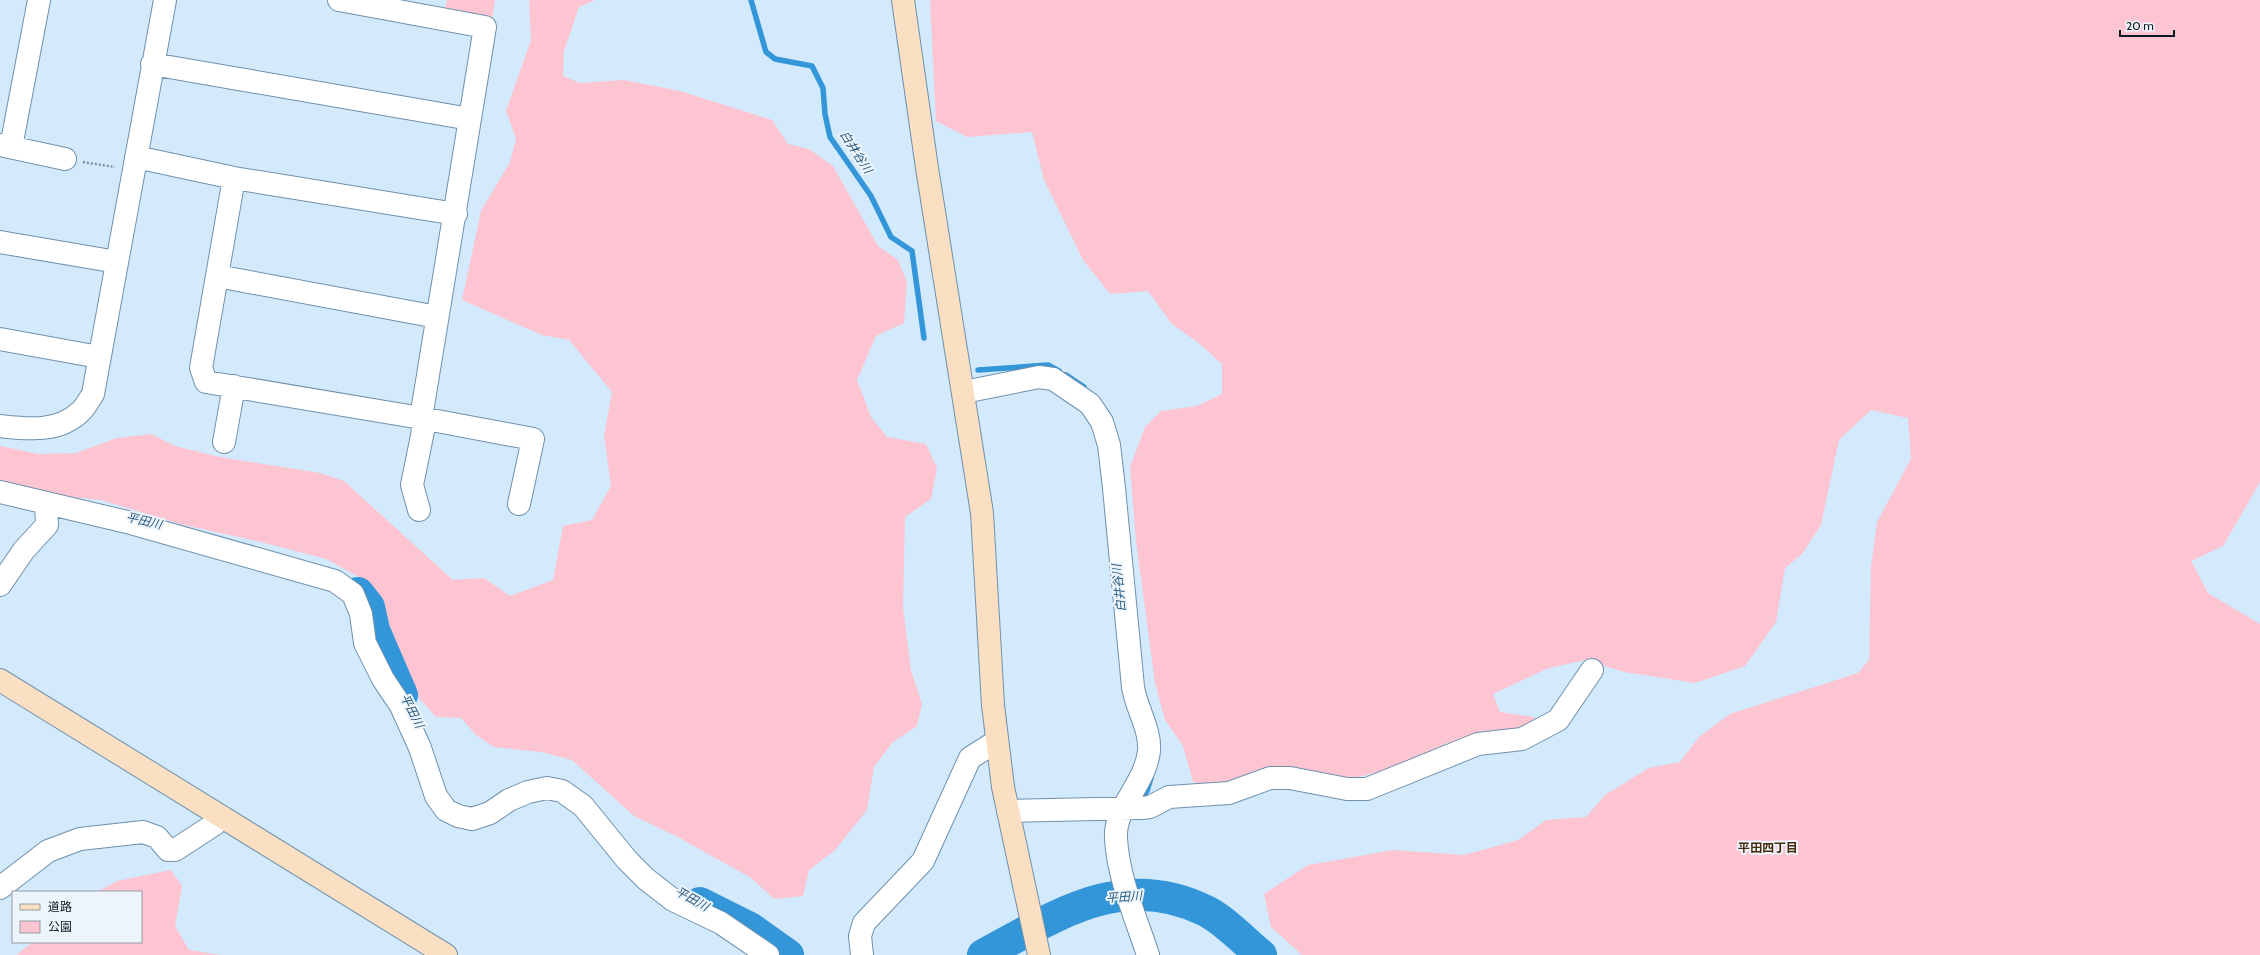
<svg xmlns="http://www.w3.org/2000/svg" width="2260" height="955" font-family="Cabin,'Noto Sans JP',sans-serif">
<rect width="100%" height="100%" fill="#d3e9fc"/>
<path fill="#fdc5d2" d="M 447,0 L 495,0 L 492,19 L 445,8 Z
M 529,0 L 595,0 L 579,7 L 564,51 L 563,76 L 580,83 L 624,80 L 680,91 L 772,120 L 788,144 L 809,149 L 833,166 L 878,246 L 898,260 L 907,282 L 904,323 L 876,336 L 857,380 L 871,417 L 887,437 L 926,444 L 937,468 L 931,499 L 905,517 L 903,607 L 911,670 L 922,704 L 917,726 L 893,742 L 874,767 L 867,810 L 835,850 L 809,870 L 803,896 L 774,899 L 751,878 L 678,837 L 634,816 L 572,760 L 541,752 L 494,747 L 476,735 L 461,718 L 436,717 L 398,675 L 380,620 L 363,579 L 326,559 L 265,543 L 180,524 L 101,500 L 41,494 L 0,481 L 0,446 L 39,454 L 76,453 L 117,438 L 151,434 L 175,446 L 220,457 L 320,473 L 344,481 L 453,580 L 484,578 L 510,596 L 553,580 L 563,526 L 592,520 L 611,486 L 604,436 L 612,392 L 569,340 L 542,335 L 462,300 L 481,211 L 510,162 L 516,139 L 506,111 L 531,40 Z
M 930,0 L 2260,0 L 2260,482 L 2223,546 L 2191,561 L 2208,593 L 2260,624 L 2260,955 L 1302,955 L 1271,927 L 1264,894 L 1308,865 L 1394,850 L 1464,855 L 1518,840 L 1546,820 L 1586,817 L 1605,795 L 1649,768 L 1680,762 L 1699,737 L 1730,714 L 1858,673 L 1869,660 L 1871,567 L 1877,522 L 1911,459 L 1908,418 L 1871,410 L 1839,440 L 1821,525 L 1802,554 L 1785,568 L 1776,622 L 1745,666 L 1695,683 L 1624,672 L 1585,660 L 1546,669 L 1493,694 L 1500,712 L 1534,717 L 1530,736 L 1447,743 L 1397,768 L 1353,778 L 1292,771 L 1213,786 L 1193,782 L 1183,746 L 1165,720 L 1155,683 L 1136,541 L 1130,467 L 1145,427 L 1161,411 L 1197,406 L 1222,394 L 1222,364 L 1201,345 L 1171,323 L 1148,291 L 1110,294 L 1083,260 L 1044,180 L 1032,132 L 967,137 L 936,121 Z
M 171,870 L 182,886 L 175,926 L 189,950 L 221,955 L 16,955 L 33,942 L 141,942 L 141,892 L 97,892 L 117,881 Z"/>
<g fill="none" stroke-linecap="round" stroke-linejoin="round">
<path stroke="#3296d9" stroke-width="5.5" d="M 751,0 L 766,52 L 775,59 L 812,66 L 823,88 L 825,114 L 830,137 L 871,196 L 891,237 L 912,251 L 924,338
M 978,370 L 1048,365 L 1059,371
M 1066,375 L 1084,387
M 1139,802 L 1147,791 L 1151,778
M 1134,881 L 1142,895"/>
<path stroke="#3296d9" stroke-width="32" d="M 358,593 L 369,607 L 374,630 L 402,695
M 700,903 L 750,928 L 788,955
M 983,955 C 1056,916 1122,869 1206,911 C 1223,919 1246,943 1261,955"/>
<g stroke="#6e91ae" stroke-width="24">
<path id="street" d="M 152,64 L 470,119
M 0,145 L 65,159
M 11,147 L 39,0
M 136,157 L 234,178 L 456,214
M 234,178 L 201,368 L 206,382 L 421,418 L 485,27 L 339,0
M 0,242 L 117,262
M 217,276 L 437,317
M 0,339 L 99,357
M 964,392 L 1039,377 L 1053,379 L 1090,404 L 1102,422 L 1109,445 L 1114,488 L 1133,687 C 1136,708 1151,730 1149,751 C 1145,785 1114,807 1116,838 C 1118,878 1136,918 1148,955
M 0,426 C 27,429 58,433 80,412 C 85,408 89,400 93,394 L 165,0
M 224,442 L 234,386
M 0,492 L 127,522 L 335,581 L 353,594 L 361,614 L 365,643 L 383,679 L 401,706 L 420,748 L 436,796 L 446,810 L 458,816 L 472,819 L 490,813 L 509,800 L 528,792 L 547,788 L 562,791 L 583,806 L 627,860 L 646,879 L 673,900 L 721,923 L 768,955
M 419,510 L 412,485 L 423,431 L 421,418 L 533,439 L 519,504
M 0,585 L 24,550 L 47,525 L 46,503
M 1008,811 L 1142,808 L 1150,807 L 1169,797 L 1229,793 L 1270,778 L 1290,778 L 1347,789 L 1367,789 L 1478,744 L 1522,739 L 1558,720 L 1592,670
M 0,888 L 48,851 L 80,839 L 143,832 L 157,837 L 168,850 L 175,850 L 215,824 L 222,817
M 862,955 L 860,936 L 864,923 L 923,861 L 970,758 L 997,741"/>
</g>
<g stroke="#6e91ae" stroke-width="24">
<path id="secondary" d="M 903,0 L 927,168 L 982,513 L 993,705 L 1003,787 L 1039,955
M 0,680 L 446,955"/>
</g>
<path stroke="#8092a2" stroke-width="2.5" stroke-dasharray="2 2" stroke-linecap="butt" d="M 83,162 L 115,167"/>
<use href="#street" stroke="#fff" stroke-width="22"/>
<use href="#secondary" stroke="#fadfc2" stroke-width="22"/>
</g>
<g text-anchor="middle" stroke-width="4" stroke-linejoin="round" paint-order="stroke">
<g font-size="12" font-style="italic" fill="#295a7f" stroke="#edf4fb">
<text transform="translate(856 152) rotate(57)" y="4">白井谷川</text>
<text transform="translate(144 521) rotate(13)" y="4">平田川</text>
<text transform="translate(1119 588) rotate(-96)" y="4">白井谷川</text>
<text transform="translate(412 711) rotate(63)" y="4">平田川</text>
<text transform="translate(1124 897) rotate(-4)" y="4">平田川</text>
<text transform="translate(692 899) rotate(29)" y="4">平田川</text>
</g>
<g font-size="12" font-weight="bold" fill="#482b0d" stroke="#edf4fb">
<text x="1768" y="852">平田四丁目</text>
</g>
</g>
<rect x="12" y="891" width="130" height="52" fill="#edf4fb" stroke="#939ca5"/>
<rect x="20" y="904" width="20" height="6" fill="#fadfc2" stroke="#939ca5"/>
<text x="48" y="911" font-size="12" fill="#0b1924">道路</text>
<rect x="20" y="921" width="20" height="12" fill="#fdc5d2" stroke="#939ca5"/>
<text x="48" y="931" font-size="12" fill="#0b1924">公園</text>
<path d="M2120 30v6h54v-6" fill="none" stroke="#0b1924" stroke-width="2"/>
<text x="2126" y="30" font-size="12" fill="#0b1924" stroke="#edf4fb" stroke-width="3" paint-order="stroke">20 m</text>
</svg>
